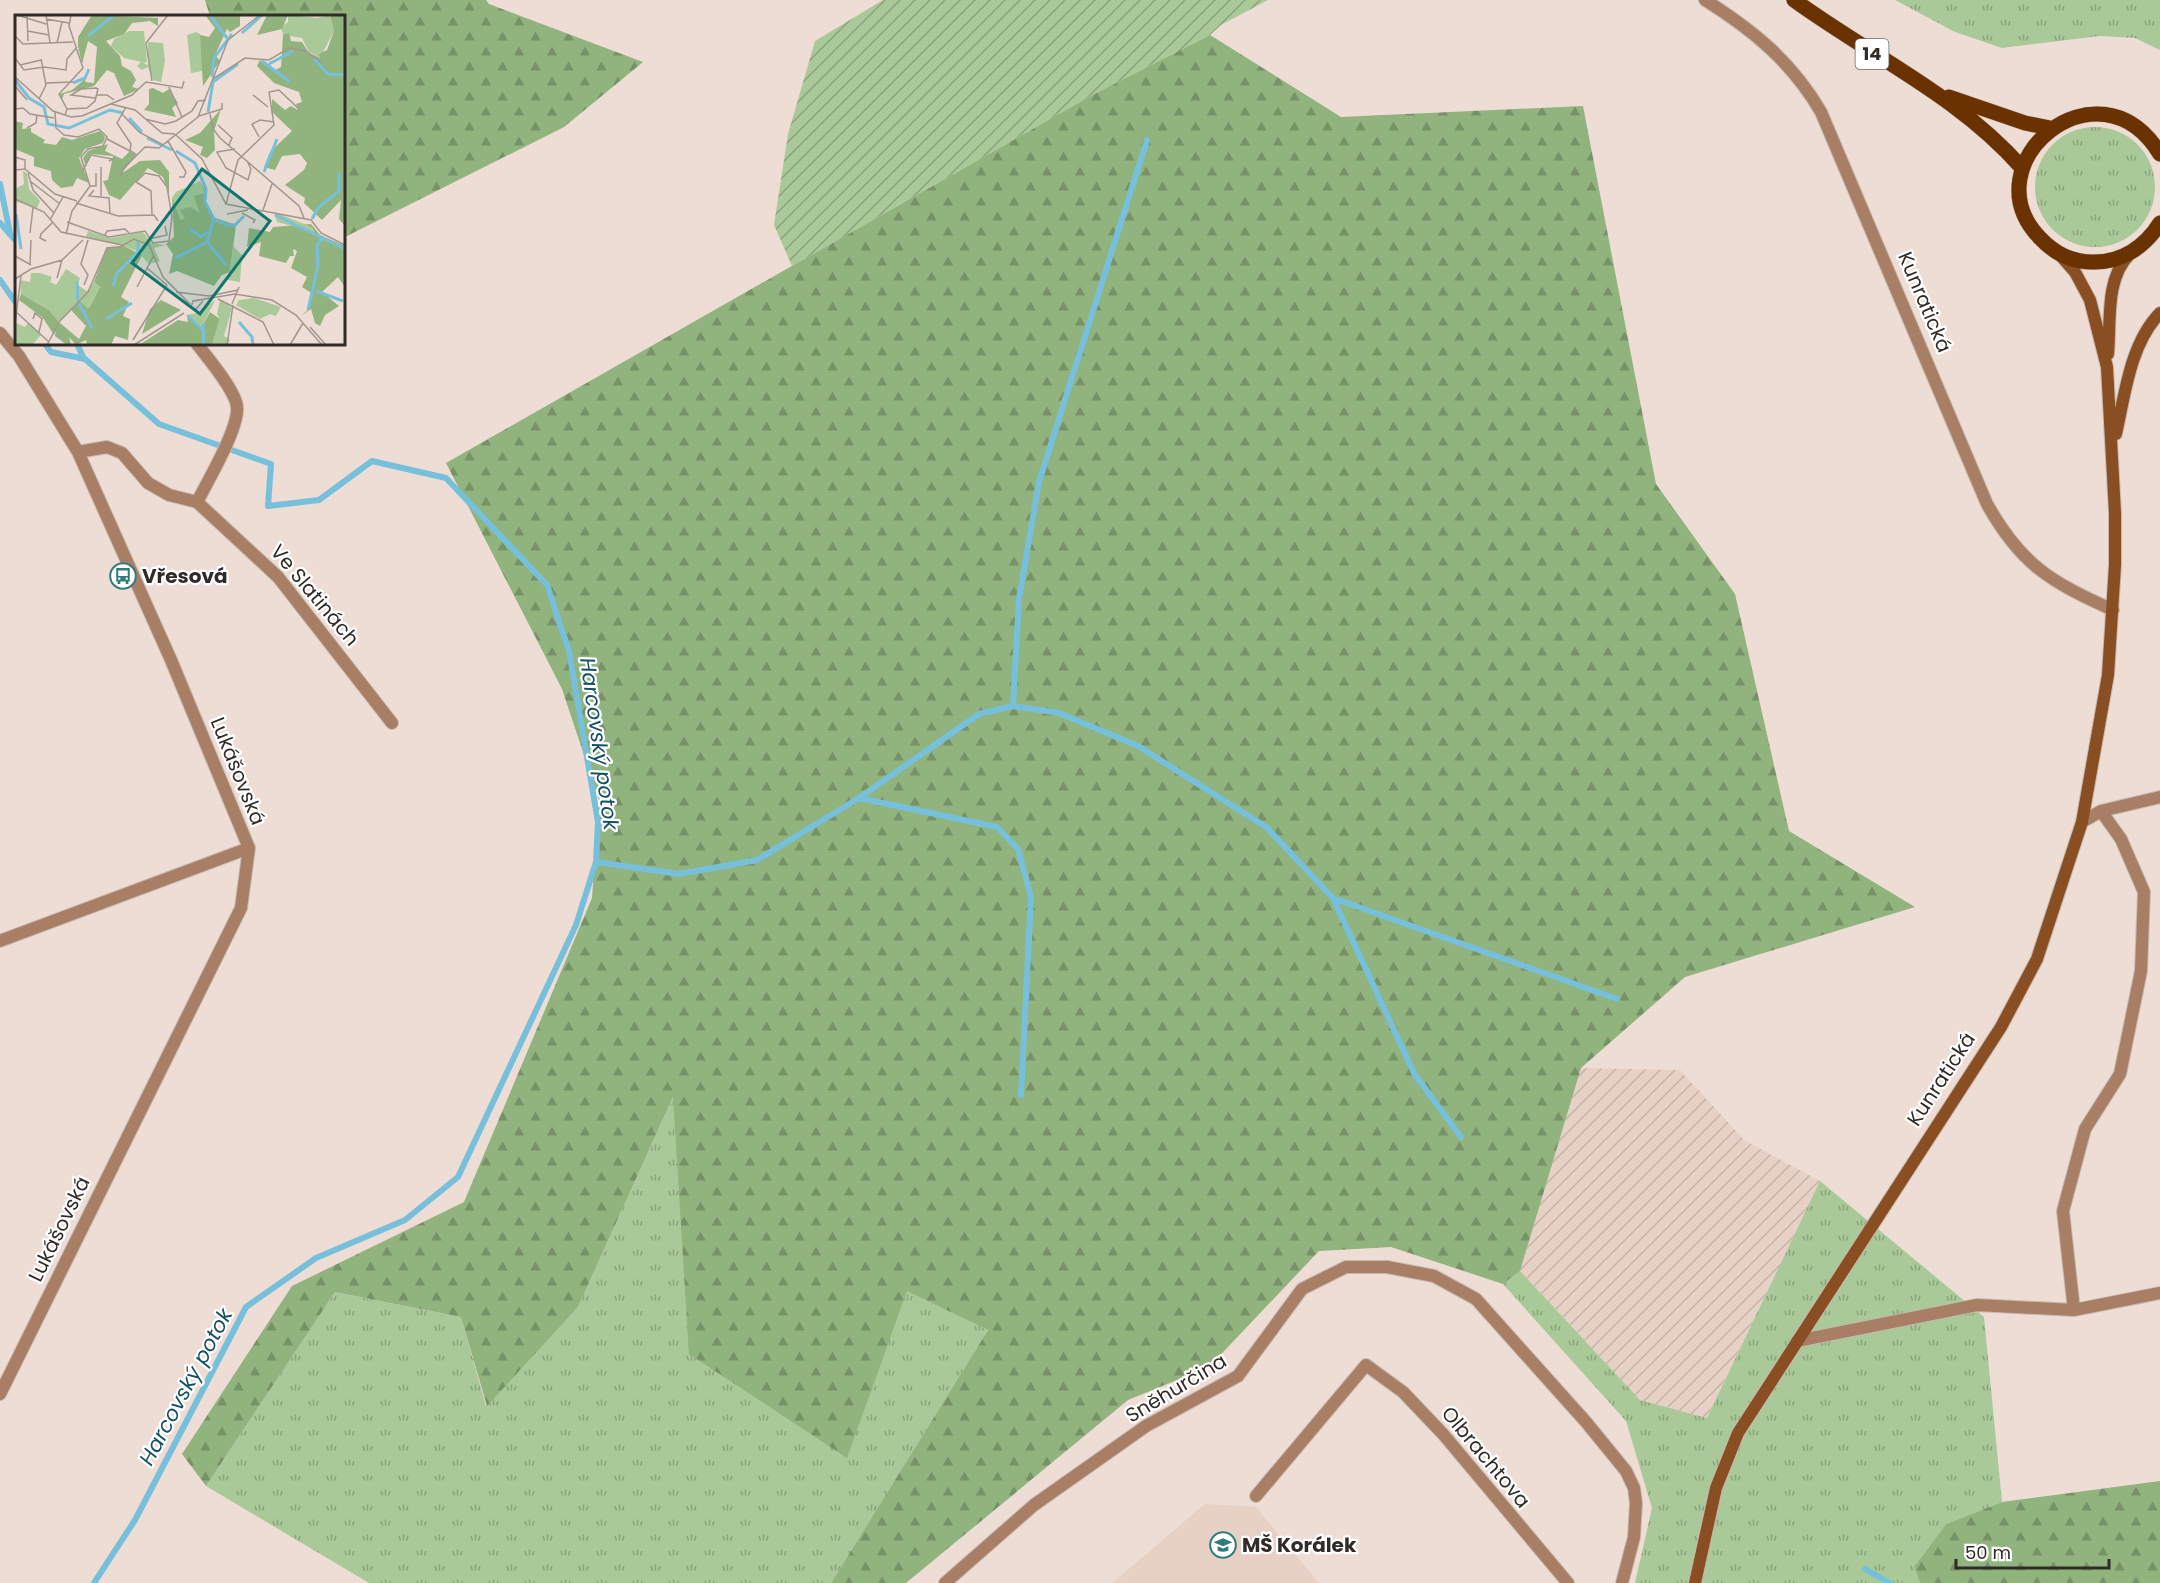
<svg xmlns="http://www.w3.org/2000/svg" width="2160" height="1583" font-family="Poppins,sans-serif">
<defs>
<pattern id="industrial-furrows" width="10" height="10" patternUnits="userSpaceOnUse" patternTransform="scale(1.5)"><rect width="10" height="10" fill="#e7d1c4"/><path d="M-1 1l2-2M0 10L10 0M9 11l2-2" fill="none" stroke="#c6b4a8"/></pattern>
<pattern id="grass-tufts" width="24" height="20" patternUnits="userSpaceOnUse" patternTransform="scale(1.5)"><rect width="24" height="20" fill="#aac998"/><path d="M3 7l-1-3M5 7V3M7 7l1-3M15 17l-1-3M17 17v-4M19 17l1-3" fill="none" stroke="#8ba37c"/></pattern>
<pattern id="forest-firs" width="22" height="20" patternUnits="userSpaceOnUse" patternTransform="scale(1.5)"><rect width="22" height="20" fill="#91b37d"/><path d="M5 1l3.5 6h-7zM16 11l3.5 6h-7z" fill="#779266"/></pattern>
<pattern id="garden-furrows" width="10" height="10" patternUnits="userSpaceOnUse" patternTransform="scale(1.5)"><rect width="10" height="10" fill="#aac998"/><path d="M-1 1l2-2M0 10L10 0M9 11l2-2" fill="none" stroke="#8ba37c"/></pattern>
</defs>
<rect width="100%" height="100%" fill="#edddd4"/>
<path fill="#e7d1c4" d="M 1205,1504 L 1256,1507 L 1319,1583 L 1112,1583 Z"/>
<path fill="url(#industrial-furrows)" d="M 1581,1068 L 1680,1070 L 1744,1140 L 1820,1181 L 1707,1418 L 1640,1400 L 1520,1271 Z"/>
<path fill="url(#grass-tufts)" d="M 1895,0 L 2160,0 L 2160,50 L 2135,38 L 2100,36 L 2002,48 L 1955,32 Z
M2035 187a60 60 0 1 1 120 0a60 60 0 1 1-120 0Z
M 674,1095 L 907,1290 L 988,1330 L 831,1583 L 369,1583 L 206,1486 L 335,1292 L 461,1317 L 486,1406 L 578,1307 Z
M 1820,1181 L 1984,1317 L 2002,1502 L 1946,1524 L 1914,1567 L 1920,1583 L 1635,1583 L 1652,1508 L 1626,1421 L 1503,1284 L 1520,1271 L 1640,1400 L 1707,1418 Z"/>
<path fill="url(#forest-firs)" d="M 205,0 L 486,0 L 489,4 L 643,62 L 564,127 L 345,237 L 344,16 L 210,16 Z
M 1210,35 L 1341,117 L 1583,106 L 1656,484 L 1735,594 L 1789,831 L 1915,907 L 1685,977 L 1581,1068 L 1520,1271 L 1503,1284 L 1391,1247 L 1319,1251 L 1209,1367 L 1128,1400 L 906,1583 L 831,1583 L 988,1330 L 907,1291 L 847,1458 L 689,1354 L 673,1097 L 578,1307 L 487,1406 L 461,1317 L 335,1292 L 206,1486 L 182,1454 L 292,1286 L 464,1202 L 592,898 L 599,800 L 562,689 L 446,463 L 1092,95 Z
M 2160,1481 L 2160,1583 L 1920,1583 L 1914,1567 L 1946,1524 L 2002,1502 Z"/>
<path fill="url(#garden-furrows)" d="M 883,0 L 1268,0 L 1221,25 L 1210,35 L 1092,95 L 792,266 L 774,225 L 788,134 L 815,41 Z"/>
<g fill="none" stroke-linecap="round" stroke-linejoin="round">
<path stroke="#77c0dc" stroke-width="6" d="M 0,184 L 10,233
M 0,223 L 16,241
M 0,280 L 16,303
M 45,344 L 51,352 L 85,359 L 159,424 L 271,464 L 268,506 L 319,500 L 372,461 L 446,478 L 547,585 L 569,651 L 598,822 L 596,862 L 576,925 L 458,1177 L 405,1220 L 316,1258 L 246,1307 L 135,1520 L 94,1583
M 77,344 L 84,359
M 1013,706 L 1019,599 L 1039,482 L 1147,140
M 859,798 L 997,827 L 1018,849 L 1031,897 L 1021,1095
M 596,862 L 679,874 L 757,860 L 859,798 L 979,714 L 1013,706 L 1059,713 L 1138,746 L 1266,827 L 1333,898 L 1617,999
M 1333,898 L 1415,1075 L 1461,1137
M 1865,1569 L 1890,1583"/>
<g stroke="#c7b9b1" stroke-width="14">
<path id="street" d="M 1705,0 C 1753,30 1792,62 1821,112 L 1987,504 C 2021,565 2051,582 2113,610
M 0,333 L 19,356 L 78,452 L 171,660 L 249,848 L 241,908 L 0,1394
M 197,344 C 207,357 236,391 237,407 C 239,428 208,481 197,502
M 78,452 L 107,447 L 122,453 L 148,483 L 169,495 L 197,502 L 278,577 L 392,723
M 2082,822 L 2101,811 L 2160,797
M 0,941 L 249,848
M 2074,1310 L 2063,1211 L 2085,1129 L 2120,1074 L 2141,971 L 2144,892 L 2121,839 L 2101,811
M 1797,1341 L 1977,1305 L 2074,1310 L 2160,1293
M 1256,1496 L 1366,1365 L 1403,1392 L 1443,1434 L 1568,1583
M 945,1583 L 1034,1505 L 1146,1426 L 1238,1376 L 1302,1289 L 1346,1267 L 1387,1267 L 1434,1276 L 1476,1299 L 1586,1422 L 1626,1471 L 1634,1488 L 1636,1503 L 1634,1537 L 1622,1583"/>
</g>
<g stroke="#c7b9b1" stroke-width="14">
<path id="secondary" d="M 2108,354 C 2111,321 2105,278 2130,254
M 2116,434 C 2125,394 2130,344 2160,313
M 1695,1583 L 1716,1488 L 1738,1433 L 2001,1027 L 2037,959 L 2082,822 L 2108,675 L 2115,565 L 2115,513 L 2107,367 L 2090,300 L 2075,272 L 2061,256"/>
</g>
<g stroke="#c7b9b1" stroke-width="16">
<path id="primary" d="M 1794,0 C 1871,56 1959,96 2022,168
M 1949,97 L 2025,123 L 2050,128
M 2160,154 C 2099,54 1968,164 2040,238 C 2054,253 2072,262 2092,262 C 2121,263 2145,247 2160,223"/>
</g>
<use href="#street" stroke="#a87f64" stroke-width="12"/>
<use href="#secondary" stroke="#894f23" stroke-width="12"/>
<use href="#primary" stroke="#693200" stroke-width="15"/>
</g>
<defs>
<g id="bus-ring" transform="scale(1.35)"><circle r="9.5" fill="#fff" stroke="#327b7b" stroke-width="1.5"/><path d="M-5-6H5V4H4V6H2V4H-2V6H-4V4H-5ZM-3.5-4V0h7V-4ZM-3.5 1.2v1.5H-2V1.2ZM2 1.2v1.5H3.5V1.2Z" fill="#327b7b"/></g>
<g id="school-ring" transform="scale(1.35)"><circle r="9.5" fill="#fff" stroke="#327b7b" stroke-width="1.5"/><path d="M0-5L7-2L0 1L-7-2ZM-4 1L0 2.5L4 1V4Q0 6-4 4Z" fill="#327b7b"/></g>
</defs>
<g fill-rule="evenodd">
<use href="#bus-ring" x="123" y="576"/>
<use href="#school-ring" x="1223" y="1545"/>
</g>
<g text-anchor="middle" stroke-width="4.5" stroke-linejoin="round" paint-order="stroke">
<rect fill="#fff" stroke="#6e6b68" stroke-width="1.5" x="1855.5" y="39" width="33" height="30" rx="4.5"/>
<g font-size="18" font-weight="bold" fill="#302b27">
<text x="1872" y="60">14</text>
</g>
<g font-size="20" fill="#302b27" stroke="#fff">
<text transform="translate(1925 302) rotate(67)" y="7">Kunratická</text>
<text transform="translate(315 595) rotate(50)" y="7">Ve Slatinách</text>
<text transform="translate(238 771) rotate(68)" y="7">Lukášovská</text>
<text transform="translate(1941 1079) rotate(-57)" y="7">Kunratická</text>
<text transform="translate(59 1229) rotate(-64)" y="7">Lukášovská</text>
<text transform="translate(1176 1388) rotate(-31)" y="7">Sněhurčina</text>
<text transform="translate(1486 1457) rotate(50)" y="7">Olbrachtova</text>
</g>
<g font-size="20" font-weight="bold" fill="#302b27" stroke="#fff" text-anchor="start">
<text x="142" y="583">Vřesová</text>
<text x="1242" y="1552">MŠ Korálek</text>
</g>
<g font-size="21" font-style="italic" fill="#135063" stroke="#fff">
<text transform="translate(599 744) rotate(82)" y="7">Harcovský potok</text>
<text transform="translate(186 1387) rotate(-62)" y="7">Harcovský potok</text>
</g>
</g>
<g transform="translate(15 15)">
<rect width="330" height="330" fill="#edddd4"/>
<path d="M 273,0 L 302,3 L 315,0 L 319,16 L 305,43 L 294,37 L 287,23 L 268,20 L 266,12 L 273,7 ZM 114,16 L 129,16 L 132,47 L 128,48 L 133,50 L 133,27 L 148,28 L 150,46 L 146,67 L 138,65 L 133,52 L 127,55 L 122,51 L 126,47 L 109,43 L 96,31 L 99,24 ZM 181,17 L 185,19 L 188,49 L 187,56 L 176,58 L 172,20 ZM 8,156 L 12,158 L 14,174 L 25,186 L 22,193 L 0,186 L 0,174 L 9,169 ZM 185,166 L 189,178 L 180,181 L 186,199 L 166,205 L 157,183 L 161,177 ZM 73,216 L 95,223 L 128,217 L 137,228 L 151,230 L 139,233 L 145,246 L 134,249 L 122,236 L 109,231 L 71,222 ZM 51,254 L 65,263 L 63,270 L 73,277 L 44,307 L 34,295 L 6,279 L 5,265 L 15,267 L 16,258 L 25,258 L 37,262 L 35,267 L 41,270 ZM 239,283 L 266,292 L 261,301 L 255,299 L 245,304 L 221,290 L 224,285 ZM 200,285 L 187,312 L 171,300 L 183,298 ZM 1,308 L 10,312 L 13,308 L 26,320 L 17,330 L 0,330 Z" fill="#aac998"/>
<path d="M 77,0 L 143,3 L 143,11 L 135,6 L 117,8 L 109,19 L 91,26 L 105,41 L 107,51 L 116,56 L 121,65 L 117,72 L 124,74 L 109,81 L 99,58 L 92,55 L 79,71 L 49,79 L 47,85 L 45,79 L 57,75 L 71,63 L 70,67 L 79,68 L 82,32 L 73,26 L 67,49 L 63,31 L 63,22 ZM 190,0 L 225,0 L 225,11 L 215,17 L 212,14 L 200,40 L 205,46 L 188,71 L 185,20 L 194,22 L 200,13 ZM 252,0 L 273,0 L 267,14 L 242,20 ZM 315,0 L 330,0 L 330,211 L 324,204 L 326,185 L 307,205 L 289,188 L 290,183 L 270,170 L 289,155 L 292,148 L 285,139 L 267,141 L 260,155 L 249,152 L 255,137 L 277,116 L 257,97 L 257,84 L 270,95 L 276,91 L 283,95 L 281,89 L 287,87 L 284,77 L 259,68 L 242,51 L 245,45 L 260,55 L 266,52 L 268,20 L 274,18 L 276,26 L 287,27 L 294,38 L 305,43 L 304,39 L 312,35 L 319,16 ZM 138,73 L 148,78 L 154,74 L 163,88 L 157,93 L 161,102 L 129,95 L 134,89 L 134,74 ZM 206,94 L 199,116 L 200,135 L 192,143 L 185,140 L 188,132 L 170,125 L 185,118 ZM 0,106 L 8,108 L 7,114 L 16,113 L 16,117 L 30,125 L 28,128 L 41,130 L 47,122 L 57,125 L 85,116 L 90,122 L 88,128 L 70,134 L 64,143 L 74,168 L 62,163 L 58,171 L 46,173 L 37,165 L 36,156 L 19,151 L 19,142 L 0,134 ZM 93,129 L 90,136 L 107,144 L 116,135 L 122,139 L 106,159 L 125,146 L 145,145 L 154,157 L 154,179 L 148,162 L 133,153 L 105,185 L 94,180 L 88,166 L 93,165 L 98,141 L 76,139 L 71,151 L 68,143 L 73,136 ZM 185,166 L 191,177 L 189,187 L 198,202 L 221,210 L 215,257 L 207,260 L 199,271 L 162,256 L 154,259 L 158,239 L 151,229 L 159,222 L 157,183 L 166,205 L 170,203 L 165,195 L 175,192 L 185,198 L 179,181 L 189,178 ZM 296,209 L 305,220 L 330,231 L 330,272 L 323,262 L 307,277 L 324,291 L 310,300 L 305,311 L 300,308 L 296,294 L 286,301 L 294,294 L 298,279 L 287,272 L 292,262 L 276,253 L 282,236 L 278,234 L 279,241 L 275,241 L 271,248 L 244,241 L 246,227 L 232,232 L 234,213 L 255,217 L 258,212 ZM 109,231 L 127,240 L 106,282 L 114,287 L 108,301 L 115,304 L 113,325 L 100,321 L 96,330 L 72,330 L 71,325 L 61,330 L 54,322 L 56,330 L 52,330 L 40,321 L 41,314 L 45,308 L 64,324 L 71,311 L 56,295 L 65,286 L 74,293 L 85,272 L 79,267 L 92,232 ZM 6,279 L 34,295 L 44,307 L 39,320 L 28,303 L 4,285 ZM 146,285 L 166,295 L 127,319 L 135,294 ZM 195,297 L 205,304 L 197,330 L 124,330 L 163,305 L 173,307 L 172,300 L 187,312 Z" fill="#91b37d"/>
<path d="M 259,197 L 297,212 L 300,217 L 262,207 Z" fill="#aac998"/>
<path d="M 218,231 L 227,240 L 225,267 L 213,265 ZM 79,267 L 85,272 L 73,294 L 65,286 ZM 205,285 L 217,293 L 209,321 L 215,325 L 212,330 L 197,330 L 205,304 L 202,299 Z" fill="#aac998"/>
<path fill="none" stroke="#77c0dc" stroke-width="3" d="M 195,0 L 212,23M 227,18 L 247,0M 73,21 L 99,0M 299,44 L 313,59 L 330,60M 247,46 L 275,67M 254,49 L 278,36M 197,62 L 199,43 L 217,19M 0,65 L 14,83 L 29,92 L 33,109 L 54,113 L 95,95 L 108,98M 58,68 L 70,63 L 74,54M 193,97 L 198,67 L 223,49M 114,103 L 127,117M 132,123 L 157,135M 161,136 L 180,148 L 191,174 L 190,187 L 199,204 L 212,210 L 220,210 L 229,201M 249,157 L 262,124M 1,199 L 6,234M 260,200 L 330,234M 297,204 L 303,193 L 324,176 L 324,158M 175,214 L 186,222 L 193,217M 192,227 L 212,251M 160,243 L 192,227 L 199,204M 62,267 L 63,287M 98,271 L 102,258 L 123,237 L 123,226M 301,276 L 328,286M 64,289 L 77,313M 293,295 L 303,250 L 302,230 L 307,224M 173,301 L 188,315M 91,304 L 117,288M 224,307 L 237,322 L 238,330M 188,309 L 189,330"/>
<path fill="none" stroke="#a1968f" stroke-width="1.5" d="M 2,0 L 31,9M 12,0 L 13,26M 31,0 L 35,28M 31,4 L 54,8M 13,16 L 34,20M 0,21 L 8,29 L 58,27M 42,28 L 47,7M 0,43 L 9,55 L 29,52M 5,50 L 26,45M 29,52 L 51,55 L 52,44 L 62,32M 0,62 L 38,96 L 56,102 L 67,101 L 117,80 L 131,67 L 167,73 L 169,66M 198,64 L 230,43 L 254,45 L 274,33 L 291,36 L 307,48M 137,66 L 131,28 L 153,0M 31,68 L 58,67M 0,71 L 12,85M 154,72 L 167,102M 81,80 L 92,80 L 99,85M 238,80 L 253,92M 24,84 L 31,70 L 26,44M 96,89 L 120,95 L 147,118 L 160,119M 0,94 L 8,93 L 15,99 L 39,103M 52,94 L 72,93 L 80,86 L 83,74 L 81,73 L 66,74 L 56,80 L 80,83M 40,97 L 41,113 L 49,120 L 63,122 L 84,114 L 92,122 L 88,131 L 73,134 L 66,142 L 75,171 L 57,196 L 51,219M 107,99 L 124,117 L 148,130M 195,99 L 198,114 L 205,123 L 284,191 L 289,203M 50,100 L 52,94 L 44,79 L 68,53 L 54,11 L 56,0M 184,101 L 207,94 L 207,88M 130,104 L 150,109 L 161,106 L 177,96 L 183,86 L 191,85M 203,110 L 217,123 L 214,130M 12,113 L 21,108 L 22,100M 161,120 L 187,144 L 211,189 L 296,205 L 306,218 L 330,230M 244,122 L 237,109 L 245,105 L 259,107M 92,124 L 115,136 L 116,129 L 102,108 L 111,92M 153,126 L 171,157 L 169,162 L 164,162M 220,134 L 202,137 L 211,153 L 233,165 L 236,154 L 232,146M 0,142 L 10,145 L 10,154M 86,152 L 86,181M 0,155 L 10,154 L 40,179 L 62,186M 68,155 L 76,140 L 98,144 L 94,146M 13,158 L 18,175 L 39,198M 106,162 L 108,154 L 130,132 L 144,133 L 183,102 L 213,25 L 245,0M 15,166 L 45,189M 75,171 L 81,171 L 81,158M 79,175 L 74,181 L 94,183 L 95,198M 0,184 L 29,197 L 46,217 L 107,230M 61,188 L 103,201 L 139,200 L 143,206M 211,189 L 223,145 L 259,110 L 254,77 L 264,75 L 285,95M 248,195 L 257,169M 227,198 L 240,205 L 238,208M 212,199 L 233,195M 35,205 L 48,182M 52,207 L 94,222 L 130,216 L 138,228 L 154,226 L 157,202 L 152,172 L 144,161 L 130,158 L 121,167 L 136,176 L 137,199M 15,218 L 18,193M 90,220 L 92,216 L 110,214 L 114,218M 134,224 L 152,220 L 150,211M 31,226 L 25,223 L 26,219 L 37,208M 0,241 L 16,250M 15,249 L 16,225M 132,253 L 152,270M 42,263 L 47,245M 0,264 L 16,254 L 47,245 L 68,225M 69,270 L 73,260 L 66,249 L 73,225M 122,272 L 139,240M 161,277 L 194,281 L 223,275M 203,284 L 248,307 L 259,330M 188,286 L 181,294 L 176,292 L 178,286 L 220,279 L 257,285 L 281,300 L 307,330M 217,289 L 224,272M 0,296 L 34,327M 18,304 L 20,298 L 27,304 L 24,317M 0,309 L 6,261M 295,312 L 311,330M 118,325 L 152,270M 32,330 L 45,306 L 73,277 L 92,233 L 105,232 L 119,224 L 134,230 L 148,262 L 175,289M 119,330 L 169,298M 212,330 L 218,290M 275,330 L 288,308"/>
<path fill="#0f766e" fill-opacity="0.15" stroke="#0f766e" stroke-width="3" d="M 187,154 L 255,206 L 185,299 L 117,248 Z"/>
<rect width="330" height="330" fill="none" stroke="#302b27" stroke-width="3"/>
</g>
<path d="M1956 1559v9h153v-9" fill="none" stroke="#302b27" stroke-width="3"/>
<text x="1965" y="1559" font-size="18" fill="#302b27" stroke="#ffffff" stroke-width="4.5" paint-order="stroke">50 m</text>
</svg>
